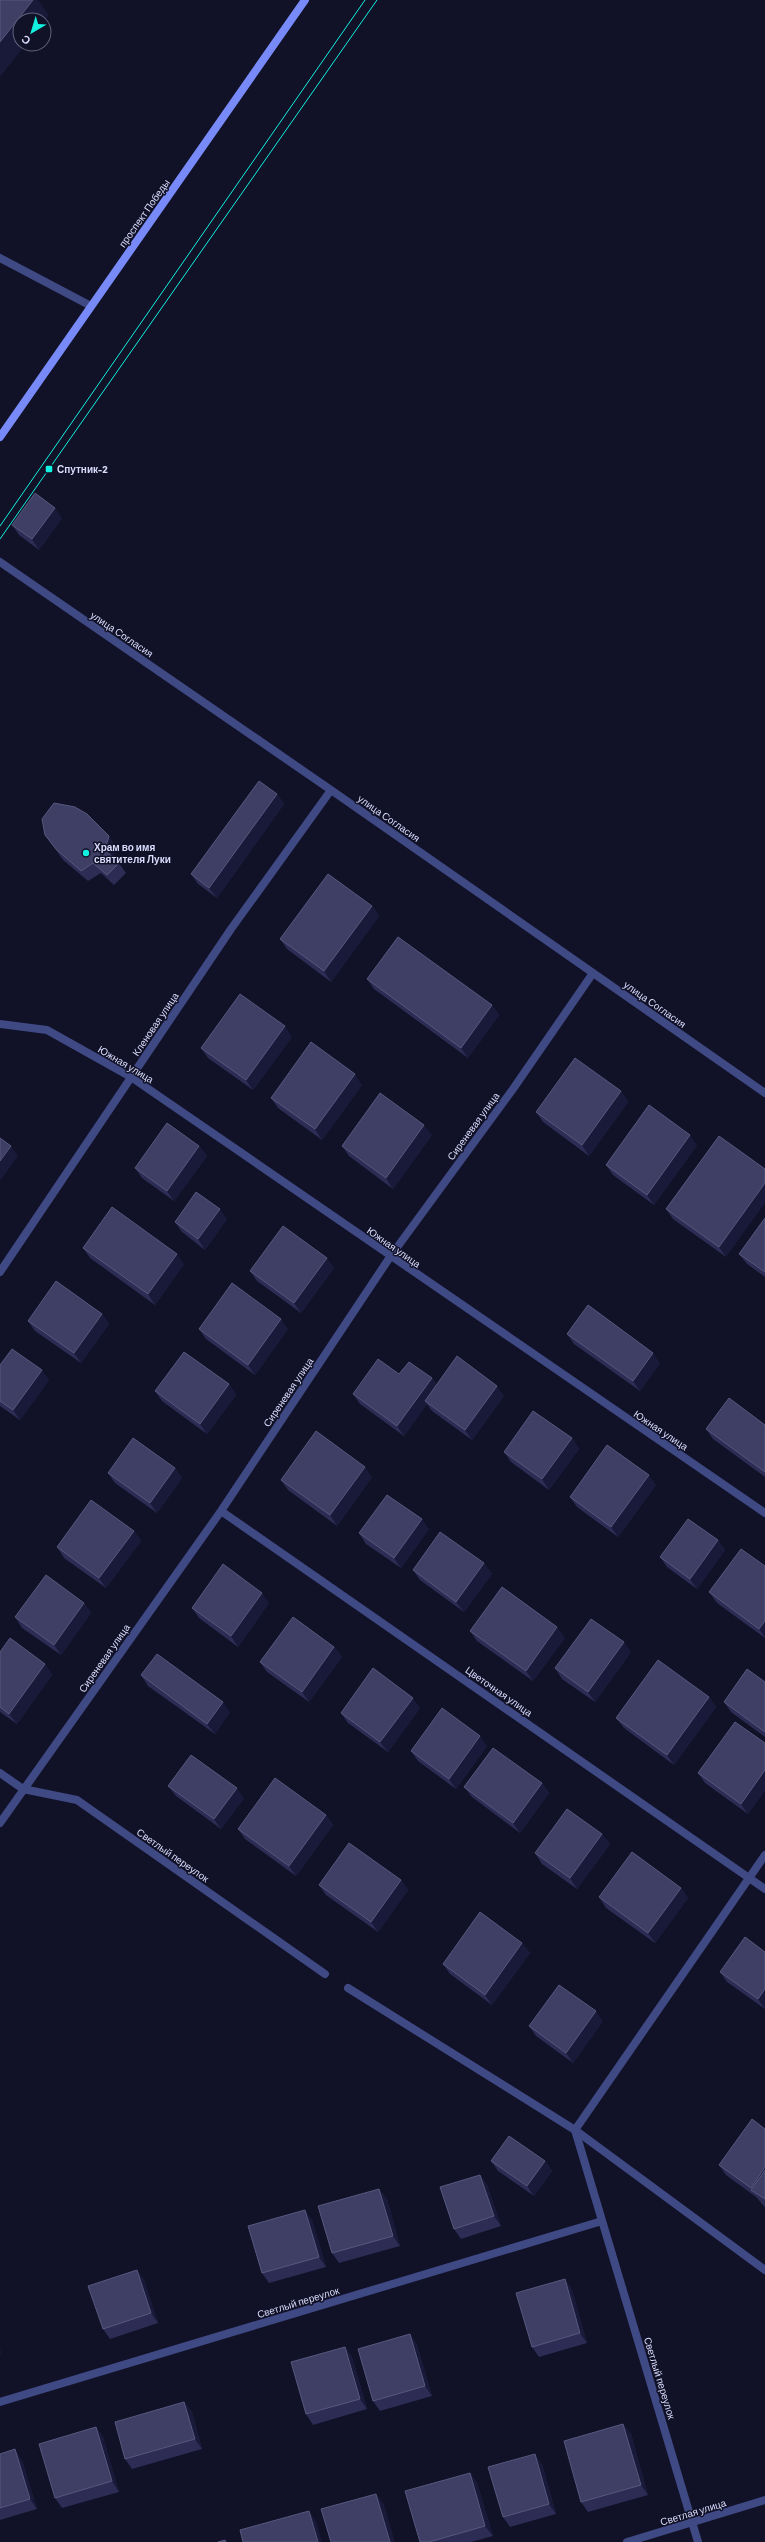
<svg xmlns="http://www.w3.org/2000/svg" width="765" height="2542" font-family="Barlow,sans-serif">
<rect width="100%" height="100%" fill="#111127"/>
<g fill="none" stroke-linecap="round" stroke-linejoin="round">
<path stroke="#3f4983" stroke-width="8" d="M 0,258 L 91,306
M 575,2130 L 765,2270"/>
<path stroke="#3f4983" stroke-width="8" d="M 0,562 L 331,790 L 765,1093
M 0,1024 L 47,1030 L 131,1077 L 765,1513
M 0,1272 L 231,929 L 331,790
M 221,1511 L 765,1889
M 0,1773 L 23,1789 L 77,1800 L 325,1974
M 0,1823 L 221,1511 L 390,1257 L 513,1089 L 593,973
M 348,1988 L 575,2130 L 698,2542
M 575,2130 L 765,1855
M 0,2402 L 602,2221
M 627,2542 L 765,2500"/>
<path stroke="#778af7" stroke-width="8" d="M 0,437 L 305,0"/>
<path stroke="#12f0df" stroke-width="1" d="M 0,526 L 365,0
M 0,539 L 377,0"/>
</g>
<path fill="#2c2c54" d="M 62,518 L 39,550 L 19,535 L 12,525 Z
M 277,794 L 284,804 L 217,898 L 198,884 L 191,874 Z
M 45,835 L 116,846 L 113,857 L 119,863 L 126,873 L 114,885 L 101,873 L 88,881 L 63,860 Z
M 372,906 L 379,916 L 331,982 L 287,949 L 280,939 Z
M 367,979 L 492,1005 L 499,1015 L 468,1058 L 374,989 Z
M 292,1037 L 253,1090 L 208,1058 L 201,1048 Z
M 362,1085 L 322,1140 L 278,1108 L 271,1098 Z
M 621,1091 L 628,1102 L 589,1156 L 543,1122 L 536,1112 Z
M 432,1135 L 393,1189 L 349,1156 L 342,1146 Z
M 719,1136 L 726,1257 L 673,1219 L 666,1209 Z
M 697,1145 L 654,1205 L 613,1175 L 606,1165 Z
M 199,1146 L 207,1156 L 174,1201 L 142,1178 L 135,1168 Z
M 765,1218 L 765,1277 L 747,1264 L 739,1254 Z
M 227,1219 L 205,1250 L 182,1232 L 175,1222 Z
M 83,1248 L 184,1264 L 155,1305 L 90,1258 Z
M 334,1268 L 301,1313 L 257,1281 L 250,1271 Z
M 102,1314 L 109,1324 L 81,1363 L 35,1331 L 28,1321 Z
M 199,1329 L 288,1329 L 255,1375 L 206,1339 Z
M 567,1334 L 660,1363 L 640,1391 L 574,1344 Z
M 0,1365 L 49,1380 L 20,1420 L 0,1406 Z
M 399,1374 L 432,1378 L 437,1385 L 504,1396 L 472,1440 L 432,1411 L 427,1404 L 404,1436 L 360,1404 L 353,1394 Z
M 229,1384 L 236,1395 L 207,1434 L 162,1401 L 155,1391 Z
M 765,1425 L 765,1477 L 713,1439 L 706,1429 Z
M 572,1438 L 579,1449 L 549,1490 L 511,1462 L 504,1452 Z
M 175,1468 L 182,1478 L 157,1513 L 115,1483 L 108,1473 Z
M 372,1477 L 337,1526 L 288,1490 L 281,1480 Z
M 656,1485 L 618,1537 L 577,1507 L 570,1497 Z
M 429,1529 L 401,1568 L 366,1544 L 359,1533 Z
M 134,1531 L 141,1541 L 106,1588 L 64,1558 L 57,1547 Z
M 718,1540 L 725,1550 L 697,1589 L 667,1567 L 660,1557 Z
M 484,1563 L 492,1574 L 464,1612 L 420,1580 L 413,1570 Z
M 765,1566 L 765,1638 L 717,1603 L 709,1592 Z
M 84,1603 L 91,1613 L 61,1655 L 22,1628 L 15,1617 Z
M 269,1603 L 238,1647 L 199,1618 L 192,1608 Z
M 470,1631 L 565,1638 L 533,1681 L 477,1641 Z
M 334,1647 L 342,1657 L 309,1702 L 267,1672 L 260,1662 Z
M 0,1652 L 45,1664 L 52,1675 L 17,1724 L 0,1712 Z
M 631,1652 L 595,1702 L 562,1679 L 555,1668 Z
M 141,1675 L 230,1712 L 215,1734 L 148,1686 Z
M 765,1682 L 765,1737 L 731,1712 L 724,1702 Z
M 709,1697 L 716,1707 L 674,1765 L 624,1728 L 616,1718 Z
M 420,1708 L 388,1752 L 348,1723 L 341,1713 Z
M 765,1743 L 765,1790 L 748,1814 L 705,1783 L 698,1773 Z
M 487,1746 L 456,1789 L 418,1761 L 411,1751 Z
M 542,1783 L 549,1793 L 520,1833 L 472,1797 L 464,1787 Z
M 168,1786 L 244,1798 L 221,1829 L 176,1796 Z
M 326,1815 L 333,1825 L 296,1876 L 245,1839 L 238,1829 Z
M 602,1834 L 610,1844 L 577,1889 L 542,1864 L 535,1853 Z
M 401,1880 L 408,1890 L 378,1932 L 326,1895 L 319,1885 Z
M 681,1888 L 688,1898 L 655,1943 L 606,1908 L 599,1897 Z
M 522,1943 L 530,1953 L 492,2005 L 450,1974 L 443,1964 Z
M 765,1952 L 765,2009 L 727,1982 L 720,1972 Z
M 603,2021 L 573,2063 L 536,2036 L 529,2026 Z
M 765,2129 L 765,2207 L 762,2204 L 756,2197 L 726,2175 L 719,2165 Z
M 491,2161 L 545,2161 L 552,2171 L 534,2196 L 498,2171 Z
M 480,2175 L 487,2185 L 501,2226 L 461,2239 L 454,2229 Z
M 379,2189 L 387,2199 L 400,2246 L 339,2263 L 332,2253 Z
M 312,2220 L 326,2267 L 269,2283 L 262,2273 Z
M 137,2270 L 144,2280 L 158,2323 L 110,2339 L 103,2329 Z
M 565,2279 L 572,2290 L 587,2343 L 539,2357 L 532,2347 Z
M 410,2334 L 417,2345 L 432,2396 L 380,2411 L 373,2401 Z
M 345,2347 L 352,2357 L 367,2409 L 313,2425 L 306,2414 Z
M 184,2402 L 192,2412 L 202,2449 L 132,2469 L 125,2459 Z
M 623,2424 L 631,2434 L 648,2495 L 588,2512 L 581,2502 Z
M 96,2427 L 103,2437 L 119,2492 L 62,2508 L 55,2498 Z
M 0,2454 L 22,2460 L 37,2509 L 0,2520 Z
M 542,2464 L 556,2514 L 510,2527 L 503,2517 Z
M 470,2473 L 477,2483 L 493,2536 L 471,2542 L 420,2542 Z"/>
<path fill="#19193a" d="M 33,0 L 38,0 L 49,15 L 44,21 L 44,20 L 20,20 L 20,44 L 26,44 L 0,77 L 0,42 Z
M 55,508 L 62,518 L 39,550 L 32,539 Z
M 277,794 L 284,804 L 217,898 L 209,888 Z
M 109,836 L 116,846 L 112,860 L 105,850 Z
M 372,906 L 379,916 L 331,982 L 324,971 Z
M 492,1005 L 499,1015 L 468,1058 L 461,1048 Z
M 285,1026 L 292,1037 L 253,1090 L 246,1080 Z
M 355,1074 L 362,1085 L 322,1140 L 315,1129 Z
M 621,1091 L 628,1102 L 589,1156 L 582,1145 Z
M 424,1125 L 432,1135 L 393,1189 L 386,1178 Z
M 690,1135 L 697,1145 L 654,1205 L 647,1195 Z
M 11,1146 L 18,1156 L 0,1181 L 0,1161 Z
M 199,1146 L 207,1156 L 174,1201 L 167,1191 Z
M 765,1183 L 765,1203 L 726,1257 L 719,1247 Z
M 220,1209 L 227,1219 L 205,1250 L 198,1239 Z
M 177,1254 L 184,1264 L 155,1305 L 148,1294 Z
M 327,1258 L 334,1268 L 301,1313 L 294,1303 Z
M 102,1314 L 109,1324 L 81,1363 L 74,1353 Z
M 281,1319 L 288,1329 L 255,1375 L 248,1365 Z
M 653,1353 L 660,1363 L 640,1391 L 633,1381 Z
M 42,1370 L 49,1380 L 20,1420 L 13,1410 Z
M 432,1378 L 439,1388 L 425,1401 L 427,1404 L 404,1436 L 397,1426 Z
M 229,1384 L 236,1395 L 207,1434 L 200,1424 Z
M 497,1386 L 504,1396 L 472,1440 L 465,1430 Z
M 572,1438 L 579,1449 L 549,1490 L 542,1479 Z
M 365,1467 L 372,1477 L 337,1526 L 330,1515 Z
M 175,1468 L 182,1478 L 157,1513 L 150,1503 Z
M 649,1475 L 656,1485 L 618,1537 L 611,1527 Z
M 422,1519 L 429,1529 L 401,1568 L 394,1558 Z
M 134,1531 L 141,1541 L 106,1588 L 99,1578 Z
M 718,1540 L 725,1550 L 697,1589 L 690,1579 Z
M 484,1563 L 492,1574 L 464,1612 L 456,1602 Z
M 262,1593 L 269,1603 L 238,1647 L 231,1636 Z
M 84,1603 L 91,1613 L 61,1655 L 54,1645 Z
M 765,1621 L 765,1637 L 759,1629 Z
M 557,1627 L 565,1638 L 533,1681 L 526,1671 Z
M 624,1642 L 631,1652 L 595,1702 L 588,1692 Z
M 334,1647 L 342,1657 L 309,1702 L 302,1692 Z
M 45,1664 L 52,1675 L 17,1724 L 9,1714 Z
M 709,1697 L 716,1707 L 674,1765 L 667,1755 Z
M 413,1698 L 420,1708 L 388,1752 L 380,1742 Z
M 223,1702 L 230,1712 L 215,1734 L 207,1724 Z
M 480,1736 L 487,1746 L 456,1789 L 449,1779 Z
M 765,1770 L 765,1790 L 748,1814 L 741,1804 Z
M 542,1783 L 549,1793 L 520,1833 L 513,1823 Z
M 237,1788 L 244,1798 L 221,1829 L 214,1819 Z
M 326,1815 L 333,1825 L 296,1876 L 289,1866 Z
M 602,1834 L 610,1844 L 577,1889 L 570,1878 Z
M 401,1880 L 408,1890 L 378,1932 L 371,1922 Z
M 681,1888 L 688,1898 L 655,1943 L 648,1933 Z
M 522,1943 L 530,1953 L 492,2005 L 485,1995 Z
M 765,1989 L 765,2009 L 758,1999 Z
M 596,2011 L 603,2021 L 573,2063 L 566,2053 Z
M 545,2161 L 552,2171 L 534,2196 L 527,2186 Z
M 765,2167 L 765,2188 L 753,2191 L 751,2188 Z
M 480,2175 L 487,2185 L 501,2226 L 494,2216 Z
M 379,2189 L 387,2199 L 400,2246 L 393,2236 Z
M 305,2210 L 312,2220 L 326,2267 L 319,2257 Z
M 137,2270 L 144,2280 L 158,2323 L 151,2313 Z
M 565,2279 L 572,2290 L 587,2343 L 580,2333 Z
M 410,2334 L 417,2345 L 432,2396 L 425,2386 Z
M 345,2347 L 352,2357 L 367,2409 L 360,2399 Z
M 0,2348 L 2,2356 L 0,2353 Z
M 184,2402 L 192,2412 L 202,2449 L 195,2439 Z
M 623,2424 L 631,2434 L 648,2495 L 641,2485 Z
M 96,2427 L 103,2437 L 119,2492 L 112,2481 Z
M 15,2449 L 22,2460 L 37,2509 L 30,2499 Z
M 535,2454 L 542,2464 L 556,2514 L 549,2504 Z
M 470,2473 L 477,2483 L 493,2536 L 485,2526 Z
M 376,2494 L 384,2504 L 395,2542 L 390,2542 Z
M 309,2511 L 316,2521 L 322,2542 L 318,2542 Z"/>
<path fill="#3f3f66" stroke="#57587e" d="M 0,0 L 33,0 L 0,42 Z
M 35,493 L 55,508 L 32,539 L 12,525 Z
M 259,781 L 277,794 L 209,888 L 191,874 Z
M 54,803 L 75,807 L 87,814 L 109,836 L 105,850 L 119,863 L 107,875 L 93,863 L 81,871 L 56,849 L 45,835 L 42,819 Z
M 328,874 L 372,906 L 324,971 L 280,939 Z
M 398,937 L 492,1005 L 461,1048 L 367,979 Z
M 240,994 L 285,1026 L 246,1080 L 201,1048 Z
M 311,1042 L 355,1074 L 315,1129 L 271,1098 Z
M 575,1058 L 621,1091 L 582,1145 L 536,1112 Z
M 380,1093 L 424,1125 L 386,1178 L 342,1146 Z
M 649,1105 L 690,1135 L 647,1195 L 606,1165 Z
M 167,1123 L 199,1146 L 167,1191 L 135,1168 Z
M 719,1136 L 765,1169 L 765,1183 L 719,1247 L 666,1209 Z
M 0,1138 L 11,1146 L 0,1161 Z
M 196,1192 L 220,1209 L 198,1239 L 175,1222 Z
M 112,1207 L 177,1254 L 148,1294 L 83,1248 Z
M 765,1218 L 765,1272 L 739,1254 Z
M 283,1226 L 327,1258 L 294,1303 L 250,1271 Z
M 56,1281 L 102,1314 L 74,1353 L 28,1321 Z
M 232,1283 L 281,1319 L 248,1365 L 199,1329 Z
M 588,1305 L 653,1353 L 633,1381 L 567,1334 Z
M 12,1349 L 42,1370 L 13,1410 L 0,1401 L 0,1365 Z
M 184,1352 L 229,1384 L 200,1424 L 155,1391 Z
M 457,1356 L 497,1386 L 465,1430 L 425,1401 Z
M 378,1359 L 399,1374 L 409,1362 L 432,1378 L 397,1426 L 353,1394 Z
M 729,1398 L 765,1425 L 765,1472 L 706,1429 Z
M 533,1411 L 572,1438 L 542,1479 L 504,1452 Z
M 316,1431 L 365,1467 L 330,1515 L 281,1480 Z
M 133,1438 L 175,1468 L 150,1503 L 108,1473 Z
M 607,1445 L 649,1475 L 611,1527 L 570,1497 Z
M 387,1495 L 422,1519 L 394,1558 L 359,1533 Z
M 91,1500 L 134,1531 L 99,1578 L 57,1547 Z
M 688,1519 L 718,1540 L 690,1579 L 660,1557 Z
M 440,1532 L 484,1563 L 456,1602 L 413,1570 Z
M 741,1549 L 765,1566 L 765,1621 L 759,1629 L 709,1592 Z
M 223,1564 L 262,1593 L 231,1636 L 192,1608 Z
M 46,1575 L 84,1603 L 54,1645 L 15,1617 Z
M 502,1587 L 557,1627 L 526,1671 L 470,1631 Z
M 293,1617 L 334,1647 L 302,1692 L 260,1662 Z
M 591,1619 L 624,1642 L 588,1692 L 555,1668 Z
M 10,1638 L 45,1664 L 9,1714 L 0,1707 L 0,1652 Z
M 157,1654 L 223,1702 L 207,1724 L 141,1675 Z
M 658,1660 L 709,1697 L 667,1755 L 616,1718 Z
M 373,1668 L 413,1698 L 380,1742 L 341,1713 Z
M 747,1669 L 765,1682 L 765,1732 L 724,1702 Z
M 442,1708 L 480,1736 L 449,1779 L 411,1751 Z
M 735,1722 L 765,1743 L 765,1770 L 741,1804 L 698,1773 Z
M 493,1748 L 542,1783 L 513,1823 L 464,1787 Z
M 191,1755 L 237,1788 L 214,1819 L 168,1786 Z
M 275,1778 L 326,1815 L 289,1866 L 238,1829 Z
M 567,1809 L 602,1834 L 570,1878 L 535,1853 Z
M 349,1843 L 401,1880 L 371,1922 L 319,1885 Z
M 632,1852 L 681,1888 L 648,1933 L 599,1897 Z
M 480,1912 L 522,1943 L 485,1995 L 443,1964 Z
M 745,1937 L 765,1952 L 765,1989 L 758,1999 L 720,1972 Z
M 559,1985 L 596,2011 L 566,2053 L 529,2026 Z
M 752,2119 L 765,2129 L 765,2167 L 751,2188 L 719,2165 Z
M 509,2136 L 545,2161 L 527,2186 L 491,2161 Z
M 765,2170 L 765,2199 L 751,2190 Z
M 480,2175 L 494,2216 L 454,2229 L 440,2187 Z
M 379,2189 L 393,2236 L 332,2253 L 318,2206 Z
M 305,2210 L 319,2257 L 262,2273 L 248,2226 Z
M 137,2270 L 151,2313 L 103,2329 L 88,2286 Z
M 565,2279 L 580,2333 L 532,2347 L 516,2293 Z
M 410,2334 L 425,2386 L 373,2401 L 358,2349 Z
M 345,2347 L 360,2399 L 306,2414 L 291,2362 Z
M 184,2402 L 195,2439 L 125,2459 L 115,2422 Z
M 623,2424 L 641,2485 L 581,2502 L 564,2441 Z
M 96,2427 L 112,2481 L 55,2498 L 39,2444 Z
M 15,2449 L 30,2499 L 0,2508 L 0,2454 Z
M 535,2454 L 549,2504 L 503,2517 L 488,2467 Z
M 470,2473 L 485,2526 L 429,2542 L 420,2542 L 405,2491 Z
M 376,2494 L 390,2542 L 331,2542 L 321,2509 Z
M 309,2511 L 318,2542 L 243,2542 L 240,2530 Z
M 225,2540 L 226,2542 L 218,2542 Z"/>
<g fill="#12f0df" stroke="#111127" stroke-width="1.5">
<rect x="45" y="465" width="8" height="8" rx="2"/>
<circle cx="86" cy="853" r="4"/>
</g>
<g text-anchor="middle" stroke-width="3" stroke-linejoin="round" paint-order="stroke">
<g font-size="10" fill="#d9dcfd" stroke="#111127">
<text transform="translate(144 213) rotate(-55)" y="4">проспект Победы</text>
<text transform="translate(122 634) rotate(34)" y="4">улица Согласия</text>
<text transform="translate(389 818) rotate(35)" y="4">улица Согласия</text>
<text transform="translate(655 1004) rotate(35)" y="4">улица Согласия</text>
<text transform="translate(155 1024) rotate(-56)" y="4">Кленовая улица</text>
<text transform="translate(126 1064) rotate(31)" y="4">Южная улица</text>
<text transform="translate(473 1126) rotate(-54)" y="4">Сиреневая улица</text>
<text transform="translate(394 1247) rotate(35)" y="4">Южная улица</text>
<text transform="translate(288 1392) rotate(-56)" y="4">Сиреневая улица</text>
<text transform="translate(661 1430) rotate(34)" y="4">Южная улица</text>
<text transform="translate(104 1658) rotate(-55)" y="4">Сиреневая улица</text>
<text transform="translate(499 1691) rotate(35)" y="4">Цветочная улица</text>
<text transform="translate(173 1855) rotate(35)" y="4">Светлый переулок</text>
<text transform="translate(298 2302) rotate(-17)" y="4">Светлый переулок</text>
<text transform="translate(660 2378) rotate(73)" y="4">Светлый переулок</text>
<text transform="translate(693 2512) rotate(-17)" y="4">Светлая улица</text>
</g>
<g font-size="10" font-weight="bold" fill="#d9dcfd" stroke="#111127" text-anchor="start">
<text x="57" y="473">Спутник-2</text>
<text x="94" y="851">Храм во имя<tspan x="94" dy="12">святителя Луки</tspan></text>
</g>
</g>
<g transform="translate(32 32) rotate(218)"><circle r="19" fill="#111127" stroke="#61627d"/>
<path d="M0-3L7 15L0 10L-7 15Z" fill="#12f0df"/>
<text y="-6" font-size="11" font-weight="bold" text-anchor="middle" fill="#d9dcfd">С</text>
</g>
</svg>
